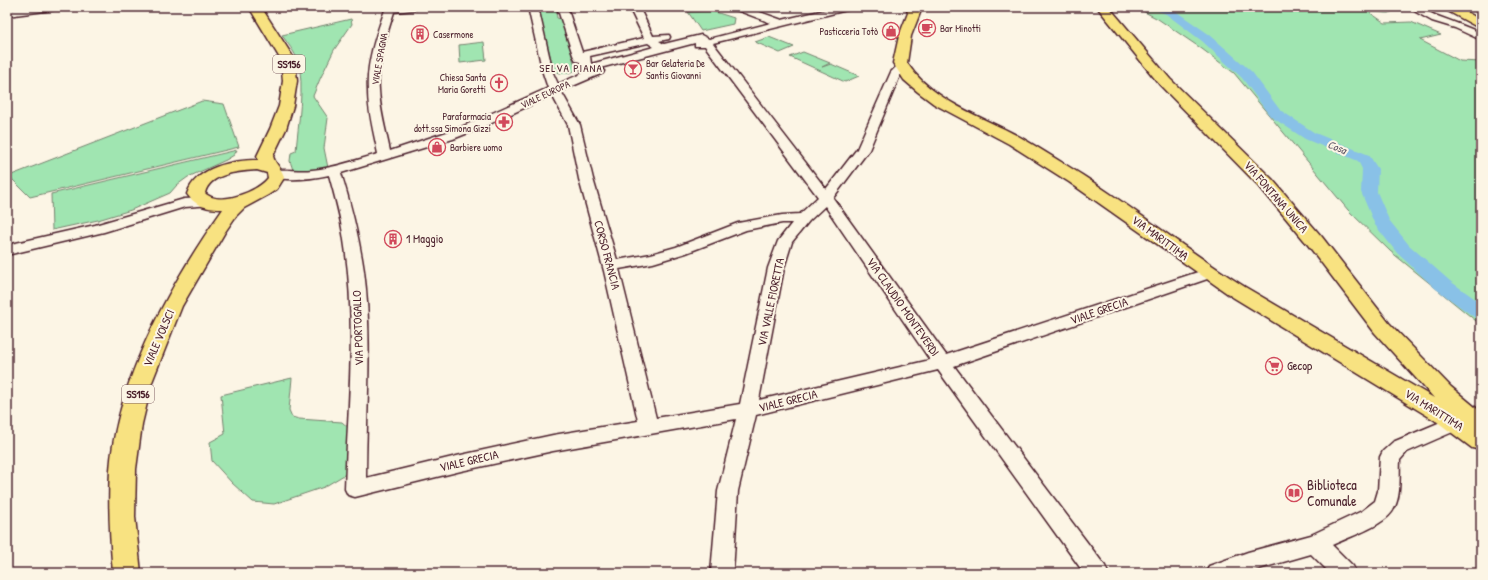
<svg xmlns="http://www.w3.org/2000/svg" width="1488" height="580" font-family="'Patrick Hand',sans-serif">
<rect width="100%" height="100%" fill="#fcf5e5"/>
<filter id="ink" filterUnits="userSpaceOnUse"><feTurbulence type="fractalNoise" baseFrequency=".025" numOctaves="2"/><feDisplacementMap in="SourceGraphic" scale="8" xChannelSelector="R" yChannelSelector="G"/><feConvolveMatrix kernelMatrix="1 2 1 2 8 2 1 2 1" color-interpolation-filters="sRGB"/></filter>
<g filter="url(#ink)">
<path fill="#a0e5b1" stroke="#75826e" d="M 537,7 L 559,7 L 561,11 L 556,11 L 557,18 L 562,19 L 576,70 C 569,74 560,75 554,70 Z
M 1135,7 L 1405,7 L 1388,13 L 1369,12 L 1385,23 L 1411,22 L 1441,35 L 1420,40 L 1460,61 L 1481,62 L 1481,325 L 1390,251 L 1348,210 L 1234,73 L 1202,49 L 1158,19 Z
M 712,11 L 734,18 L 733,24 L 701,31 L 688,12 Z
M 351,19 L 352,24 L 334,50 L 320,79 L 313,96 L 328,118 L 324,148 L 328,168 L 310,172 L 293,170 L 290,161 L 291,153 L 296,151 C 298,126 305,85 298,61 C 295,52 287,43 282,35 Z
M 769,37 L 794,47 L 780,53 L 755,42 Z
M 484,42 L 486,60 L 460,63 L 459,45 Z
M 803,52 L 830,63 L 822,67 L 831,64 L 859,76 L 845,82 L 790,57 Z
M 202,101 L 224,104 L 239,147 L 30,197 L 9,176 Z
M 237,150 L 234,155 L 226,160 L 188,177 L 177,185 L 170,193 L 131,210 L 98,220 L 52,230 L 51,194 Z
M 292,378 L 289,410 L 292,417 L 299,419 L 342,422 L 350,429 L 349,472 L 324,487 L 274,504 L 253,502 L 232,483 L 212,461 L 210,442 L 225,434 L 221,395 Z"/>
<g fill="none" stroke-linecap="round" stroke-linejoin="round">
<path fill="#89c1e7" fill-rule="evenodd" d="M 1152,7 L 1167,7 L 1174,10 L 1210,35 L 1252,72 L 1280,110 L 1315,133 L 1369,155 L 1378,169 L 1377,192 L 1389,220 L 1409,245 L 1450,281 L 1481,303 L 1481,318 L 1474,317 L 1436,289 L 1397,253 L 1375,225 L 1361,192 L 1362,169 L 1358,161 L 1305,139 L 1270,116 L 1242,78 L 1202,41 L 1166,14 L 1153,9 Z"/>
<g stroke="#4a1f2b" stroke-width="3">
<path id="minor" d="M 32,7 L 58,7 L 53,10 L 7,16 L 7,10 Z
M 392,7 L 419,7 L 414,10 L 394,12 C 386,37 377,64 379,90 C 380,111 386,131 390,151 L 459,128 L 548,88 L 543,73 L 528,7 L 538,7 L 553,73 L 558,84 L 583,73 L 581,69 L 580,62 L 576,61 L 573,55 L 557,7 L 567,7 L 582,52 L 644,38 L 629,7 L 639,7 L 653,36 L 669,35 L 670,37 L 669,39 L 659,41 L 664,44 L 701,35 L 709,39 L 771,23 L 734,9 L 732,7 L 746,7 L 782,20 L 837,7 L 853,7 L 851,9 L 713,43 L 826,189 L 857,149 L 891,72 L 898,65 L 906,65 L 907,67 L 901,73 L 869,150 L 833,198 L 946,355 L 1204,270 L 1210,268 L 1216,270 L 1218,273 L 1216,276 L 954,366 L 1105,566 L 1108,573 L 1084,573 L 938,370 L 756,415 L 738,491 L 733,573 L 711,573 L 718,491 L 736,419 L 553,451 L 461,471 L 355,497 L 348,495 L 345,489 C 348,406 357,323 344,240 C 341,218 335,197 329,175 C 310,179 290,181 271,177 L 269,174 L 271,171 C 283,168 299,172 312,170 C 334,168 356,160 378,154 C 374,133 368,112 368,91 C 366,63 376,35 385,10 ZM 648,43 L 654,47 L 591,64 L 590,56 ZM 695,43 L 695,46 L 705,46 L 818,197 L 800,214 L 782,215 L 738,223 L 676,247 L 651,254 L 617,260 L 593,179 L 580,125 L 561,91 L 603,73 L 604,71 L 600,68 ZM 552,95 L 568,125 L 579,179 L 604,271 L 638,421 L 553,435 L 461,455 L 366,478 C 366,409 373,339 364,271 C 359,237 351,205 341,173 L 453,139 L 483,127 ZM 825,206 L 930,360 L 759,400 L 784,268 L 792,242 L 809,221 ZM 782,223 L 792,223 L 778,241 L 768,268 L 740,404 L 656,418 L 619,269 L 653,263 L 686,253 L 746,230 Z
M 1407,7 C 1423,7 1426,12 1440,17 C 1454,22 1467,27 1481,33 L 1481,40 L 1455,28 L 1432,21 Z
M 207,198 L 212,199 L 214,202 L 212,205 L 185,207 L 104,232 L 7,255 L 7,245 L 95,225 L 184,199 Z
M 1455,416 L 1462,418 L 1465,423 L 1462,428 L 1407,452 L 1400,460 C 1399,475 1402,498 1392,512 C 1381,527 1349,537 1332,545 L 1353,566 L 1356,573 L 1330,573 L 1311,554 L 1245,573 L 1206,573 L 1209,566 L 1248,552 L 1311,535 L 1362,511 L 1375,501 L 1378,491 L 1380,457 L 1383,451 L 1393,442 Z"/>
</g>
<g stroke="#4a1f2b" stroke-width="3">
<path id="major" d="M 249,7 L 261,7 L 295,60 L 297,81 L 293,106 L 286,129 L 273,156 C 275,165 283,169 284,178 L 277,189 L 268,195 L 244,208 L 236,216 L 225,232 L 182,306 L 152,382 L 142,424 L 136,469 L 135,517 L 141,573 L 113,573 C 110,539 108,505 110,470 C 117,378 171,283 223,209 C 209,209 196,207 187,194 C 196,167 232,160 258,160 L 257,156 L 270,129 L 279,106 L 283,81 L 281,60 ZM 257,170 L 267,173 L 268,178 C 257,192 219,207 205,193 C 210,173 240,171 257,170 Z
M 906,7 L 918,7 L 920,13 L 911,36 L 907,63 C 932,101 981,116 1020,137 C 1041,149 1061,162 1082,175 C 1138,211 1189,252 1245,287 L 1434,398 L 1375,333 L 1308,245 L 1260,187 L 1160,85 L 1097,7 L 1109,7 L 1170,79 L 1272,179 L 1322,237 L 1389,323 L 1451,387 L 1481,412 L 1481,450 L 1472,448 L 1436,421 L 1231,296 L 1069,182 L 1009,144 L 934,104 L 918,92 L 904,80 L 893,63 L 899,36 L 908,13 Z
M 1442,7 L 1457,7 L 1481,20 L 1481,29 L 1444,9 Z"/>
</g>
<use href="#minor" fill="#fcf5e5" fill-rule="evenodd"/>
<use href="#major" fill="#f8e281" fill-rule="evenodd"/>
</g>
</g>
<defs>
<g id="cafe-ring" transform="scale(0.9)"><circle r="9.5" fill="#fcf5e5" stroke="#d1495b" stroke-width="1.5"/><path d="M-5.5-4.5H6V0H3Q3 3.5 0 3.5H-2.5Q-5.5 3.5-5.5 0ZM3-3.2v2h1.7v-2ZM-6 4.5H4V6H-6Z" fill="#d1495b"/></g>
<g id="shop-ring" transform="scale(0.9)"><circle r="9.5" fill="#fcf5e5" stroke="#d1495b" stroke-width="1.5"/><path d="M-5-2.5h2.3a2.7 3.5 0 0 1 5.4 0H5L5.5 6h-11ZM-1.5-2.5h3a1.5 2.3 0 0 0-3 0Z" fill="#d1495b"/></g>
<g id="building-ring" transform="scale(0.9)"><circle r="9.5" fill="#fcf5e5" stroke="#d1495b" stroke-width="1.5"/><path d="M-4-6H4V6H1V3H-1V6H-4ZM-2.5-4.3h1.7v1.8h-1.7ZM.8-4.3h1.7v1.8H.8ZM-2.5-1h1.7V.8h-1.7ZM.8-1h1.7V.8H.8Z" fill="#d1495b"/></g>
<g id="bar-ring" transform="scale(0.9)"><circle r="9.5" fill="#fcf5e5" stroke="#d1495b" stroke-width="1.5"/><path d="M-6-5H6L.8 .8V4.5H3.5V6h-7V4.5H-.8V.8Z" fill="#d1495b"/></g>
<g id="church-ring" transform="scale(0.9)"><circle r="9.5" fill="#fcf5e5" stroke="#d1495b" stroke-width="1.5"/><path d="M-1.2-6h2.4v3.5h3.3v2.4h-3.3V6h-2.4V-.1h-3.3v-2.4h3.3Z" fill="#d1495b"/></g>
<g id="pharmacy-ring" transform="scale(0.9)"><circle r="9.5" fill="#fcf5e5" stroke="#d1495b" stroke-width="1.5"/><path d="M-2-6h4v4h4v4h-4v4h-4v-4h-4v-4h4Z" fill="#d1495b"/></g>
<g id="supermarket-ring" transform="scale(0.9)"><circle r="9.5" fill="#fcf5e5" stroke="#d1495b" stroke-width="1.5"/><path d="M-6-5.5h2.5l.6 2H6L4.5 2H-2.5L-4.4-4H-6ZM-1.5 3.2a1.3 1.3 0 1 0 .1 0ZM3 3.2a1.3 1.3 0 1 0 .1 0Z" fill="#d1495b"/></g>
<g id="library-ring" transform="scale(0.9)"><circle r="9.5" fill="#fcf5e5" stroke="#d1495b" stroke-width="1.5"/><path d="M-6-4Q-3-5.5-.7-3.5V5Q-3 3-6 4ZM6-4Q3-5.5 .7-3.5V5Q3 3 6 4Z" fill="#d1495b"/></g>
</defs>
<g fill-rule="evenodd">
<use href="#cafe-ring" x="927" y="28"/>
<use href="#shop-ring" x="891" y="31"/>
<use href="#building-ring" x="420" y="34"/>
<use href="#bar-ring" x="633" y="69"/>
<use href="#church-ring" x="499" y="83"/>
<use href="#pharmacy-ring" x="504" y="122"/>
<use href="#shop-ring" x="437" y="147"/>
<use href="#building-ring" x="393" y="239"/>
<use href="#supermarket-ring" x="1274" y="366"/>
<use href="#library-ring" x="1294" y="493"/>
</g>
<g text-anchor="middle" stroke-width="4" stroke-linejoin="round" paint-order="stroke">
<g font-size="10" fill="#4a1f2b" stroke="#fcf5e5" text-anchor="start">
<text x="940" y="32">Bar Minotti</text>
<text x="878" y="35" text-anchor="end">Pasticceria Totò</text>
<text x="433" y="38">Casermone</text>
<text x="646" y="67">Bar Gelateria De<tspan x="646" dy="12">Santis Giovanni</tspan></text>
<text x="486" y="81" text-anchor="end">Chiesa Santa<tspan x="486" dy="12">Maria Goretti</tspan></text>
<text x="491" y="120" text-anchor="end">Parafarmacia<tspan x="491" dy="12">dott.ssa Simona Gizzi</tspan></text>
<text x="450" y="151">Barbiere uomo</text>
</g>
<g font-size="10" fill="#4a1f2b" stroke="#fcf5e5">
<text transform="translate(379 59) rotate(-80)" y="4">VIALE SPAGNA</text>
<text transform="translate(545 94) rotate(-25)" y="4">VIALE EUROPA</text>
</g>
<g fill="#fcf5e5" stroke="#7f5f63" stroke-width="1">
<rect x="273" y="55" width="32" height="18" rx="3"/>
<rect x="122" y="385" width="32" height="18" rx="3"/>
</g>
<g font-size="11" font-weight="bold" fill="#4a1f2b">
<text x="289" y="68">SS156</text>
<text x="138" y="398">SS156</text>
</g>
<g font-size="11" letter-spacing="1" fill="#4a1f2b" stroke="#fcf5e5">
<text x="571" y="72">SELVA PIANA</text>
</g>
<g font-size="11" font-style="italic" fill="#5d5063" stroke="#fcf5e5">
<text transform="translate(1337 147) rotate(22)" y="4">Cosa</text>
</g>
<g font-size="12" fill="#4a1f2b" stroke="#fcf5e5">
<text transform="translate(1276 197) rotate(49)" y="4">VIA FONTANA UNICA</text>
<text transform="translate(1160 238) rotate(36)" y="4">VIA MARITTIMA</text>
<text transform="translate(607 255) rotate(75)" y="4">CORSO FRANCIA</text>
<text transform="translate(771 302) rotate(-78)" y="4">VIA VALLE FIORETTA</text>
<text transform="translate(903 307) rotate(55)" y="4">VIA CLAUDIO MONTEVERDI</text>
<text transform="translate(1099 311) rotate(-19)" y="4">VIALE GRECIA</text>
<text transform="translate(358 328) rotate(-92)" y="4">VIA PORTOGALLO</text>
<text transform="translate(159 338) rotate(-67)" y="4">VIALE VOLSCI</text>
<text transform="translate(788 401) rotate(-14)" y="4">VIALE GRECIA</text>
<text transform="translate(1434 410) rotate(32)" y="4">VIA MARITTIMA</text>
<text transform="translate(469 461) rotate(-13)" y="4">VIALE GRECIA</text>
</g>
<g font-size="12" fill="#4a1f2b" stroke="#fcf5e5" text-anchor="start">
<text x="406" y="243">1 Maggio</text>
<text x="1287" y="370">Gecop</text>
</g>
<g font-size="14" fill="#4a1f2b" stroke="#fcf5e5" text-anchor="start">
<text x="1307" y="490">Biblioteca<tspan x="1307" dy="16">Comunale</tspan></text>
</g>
</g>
<rect width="1488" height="580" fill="none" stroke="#fcf5e5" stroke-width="24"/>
<rect x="12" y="12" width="1464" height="556" fill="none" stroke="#4a1f2b" stroke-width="1.5" filter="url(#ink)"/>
</svg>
